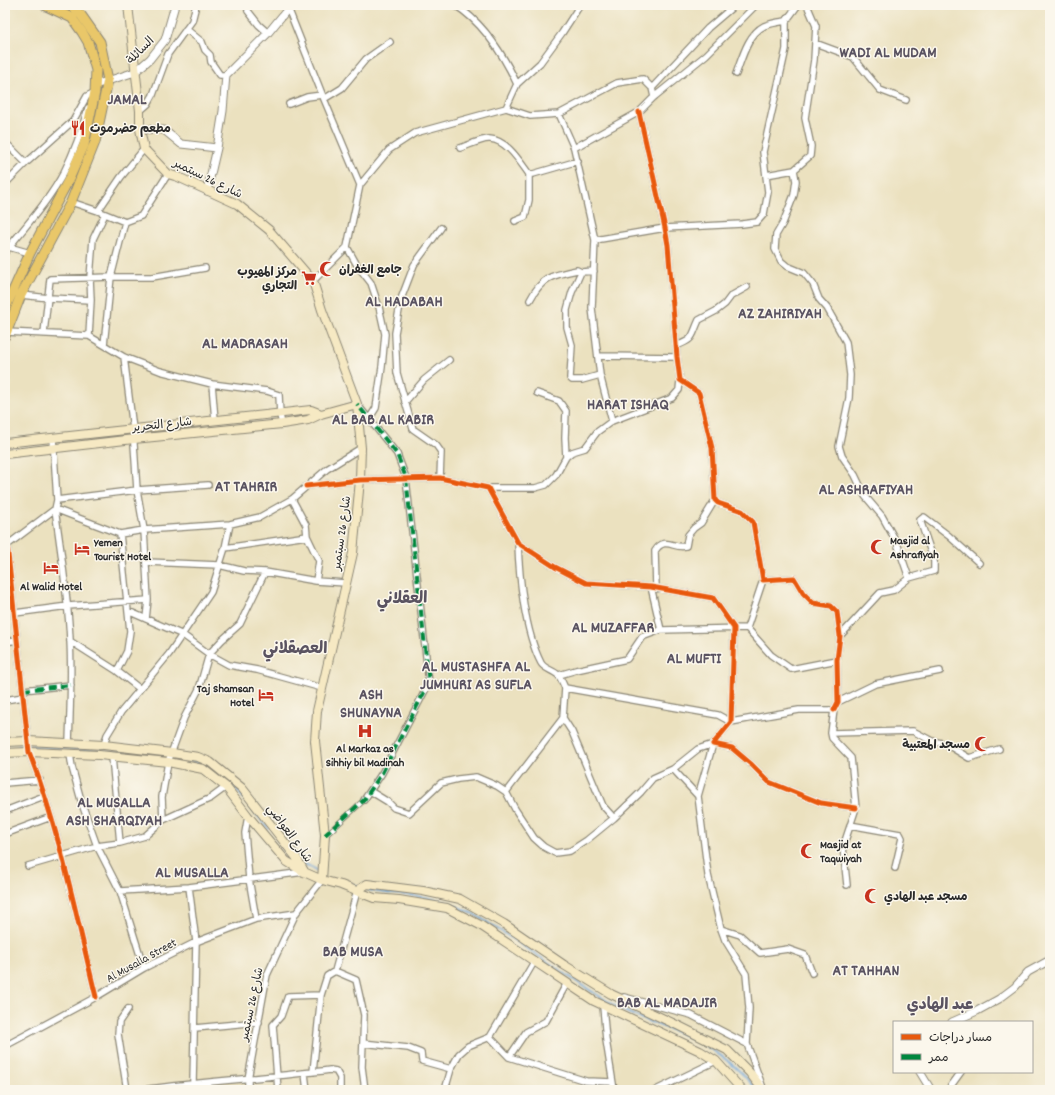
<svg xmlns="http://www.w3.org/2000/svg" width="1055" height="1095" font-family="Dekko,'Playpen Sans Arabic',sans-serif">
<rect width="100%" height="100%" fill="#fbf7ec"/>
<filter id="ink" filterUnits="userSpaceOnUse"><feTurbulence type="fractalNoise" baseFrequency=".025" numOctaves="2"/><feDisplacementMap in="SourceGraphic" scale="8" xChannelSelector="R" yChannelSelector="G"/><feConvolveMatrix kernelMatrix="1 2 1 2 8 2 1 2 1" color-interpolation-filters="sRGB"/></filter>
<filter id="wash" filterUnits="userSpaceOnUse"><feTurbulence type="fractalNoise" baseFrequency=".012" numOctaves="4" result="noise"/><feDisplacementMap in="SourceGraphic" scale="16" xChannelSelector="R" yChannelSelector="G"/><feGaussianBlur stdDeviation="0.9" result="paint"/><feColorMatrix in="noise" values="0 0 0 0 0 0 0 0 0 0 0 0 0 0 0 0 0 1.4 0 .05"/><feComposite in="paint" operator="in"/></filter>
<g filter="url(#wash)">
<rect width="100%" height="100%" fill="#ebe1bf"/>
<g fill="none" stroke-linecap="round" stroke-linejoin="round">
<path stroke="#65a1d6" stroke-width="2" d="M 18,745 L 136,753
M 183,759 L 204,764 L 213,769
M 224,779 L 237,790 L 269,829
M 303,863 L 320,872
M 350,884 L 359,887
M 365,889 C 388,895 411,894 433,899 C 448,902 461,908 474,914 C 503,932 531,951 558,969 C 579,983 599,997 620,1009 C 641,1020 664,1026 685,1035 C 713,1048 738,1066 757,1090"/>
</g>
</g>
<g filter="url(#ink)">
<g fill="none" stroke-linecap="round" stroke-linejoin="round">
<g stroke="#8b8675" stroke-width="6">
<path id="pedestrian" d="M 326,835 L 364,800"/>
</g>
<g stroke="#8b8675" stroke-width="8">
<path id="minor" d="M 455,5 C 484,23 503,54 517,84 L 506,108
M 288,8 L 324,99 L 360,185
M 248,11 L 259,25 L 268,33
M 186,29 L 202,42 L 205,50 L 210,55 L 211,62 L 220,75 L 226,75
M 815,43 L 853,57 L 880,90 L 906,100
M 736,74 C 742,58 748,34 764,26 C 771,23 779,22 786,21
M 517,84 L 540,63 L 562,33 L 580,5
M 652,88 L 708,28 L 735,5
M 324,99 L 342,88 L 366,59 L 390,42
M 289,104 L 307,97 L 322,95
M 140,111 L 148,104 L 153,95 L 168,54 L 192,21 L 196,5
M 639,112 L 665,228 L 668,245 L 677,357 L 680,380 L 699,393 L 712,448 L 715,500 L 718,503 L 742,511 L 753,522 L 763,580 L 794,578 L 803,593 L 813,603 L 831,606 L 837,612 L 840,636 L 837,660 L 838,702 L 834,710
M 559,114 L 574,148 L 595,240 L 592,308 L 600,375 L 612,421
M 5,144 L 7,144 L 26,163
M 460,148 C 467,146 483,138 490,139 C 507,140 520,162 529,174 L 533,174 L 578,161
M 574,148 L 639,112 L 654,97 L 706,55 L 756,5
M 794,170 L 796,181 L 794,195 L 783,223 L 776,235 L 775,249 L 781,261 L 787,266 L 804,273 L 813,284 L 819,299 L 827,308 L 846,342 L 850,375 L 849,398 L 839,446 L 842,456 L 855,475 L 865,496 L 882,516 L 897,543 L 909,578
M 766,175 L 794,170 L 810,156 L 811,146 L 805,118 L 814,60 L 816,26 L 807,5
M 5,184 L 26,163 L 73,121 L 87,96 L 95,92
M 71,202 L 98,211 L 125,222 L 141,216 L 168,174
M 98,211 L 121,177 L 144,149
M 515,221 L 525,217 L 529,200 L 529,174
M 595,240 L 665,228 L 742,224 L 757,222 L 764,214 L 768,192 L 763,152 L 786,49 L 786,21 L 798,5
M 9,247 C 28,223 50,199 64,172 C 74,152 82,130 88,108
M 347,247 L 357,265 L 371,283 L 379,307 L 385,334 L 382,367 L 376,408 L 369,419
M 5,252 L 9,247 L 30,253
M 594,271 L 581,272 L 572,292 L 567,310 L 567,327 L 572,345 L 570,378 L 572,380 L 582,380 L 600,375
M 313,281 L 347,247 L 360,185 L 389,150 L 415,133 L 506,108 L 530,116 L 559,114 L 617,83 L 643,79 L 652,88 L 654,97
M 21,295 L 49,298 L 91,300
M 530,300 C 542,277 552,275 577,270 L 581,272
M 6,332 L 89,336 L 124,357 L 160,371 L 212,384 L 267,391 L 279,395 L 280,415 L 282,424
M 44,333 L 50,279 L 111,277 L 152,277 L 205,268
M 89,336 L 91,300 L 90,278 L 93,239 L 105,214
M 104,345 L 111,277 L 125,222
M 676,346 C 695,339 691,337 699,320 L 716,311 L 725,304 L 731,296 L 747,287
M 598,356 L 677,357
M 124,357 L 133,429 L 137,490 L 144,530 L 148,600 L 146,619
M 212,384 L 215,420
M 537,393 L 559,401 L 566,411 L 565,438 L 566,457
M 405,402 L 424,380 L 449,360
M 357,404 L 397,454 L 406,478 L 429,683 L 382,773 L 364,800
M 53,438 L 57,500 L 55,509 C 61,553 68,596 70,640 C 72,675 70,709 69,744
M 440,478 L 441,452 L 436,445 L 413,429 L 397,373 L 395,333 L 401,299 L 414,265 L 441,228
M 306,486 L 360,480 L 440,478 L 488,488 L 518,543 L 555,567 L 586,583 L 651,587 L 713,598 L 734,628 L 731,722 L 713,744 L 732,748 L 752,765 L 769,782 L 821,803 L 856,808
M 488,488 L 535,488 L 546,485 L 556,475 L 566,457 L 572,452 L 585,448 L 597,432 L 612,421 L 672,398 L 679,390 L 680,380
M 292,499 L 306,525 L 307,536 L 319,561 L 316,581
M 57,500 L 137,490 L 208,485
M 5,526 L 29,752 C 60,831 76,916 96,997
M 518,543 C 519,578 525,632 541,663 C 544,669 553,670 558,675 C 561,678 563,684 565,688 L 718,715 L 731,722 L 799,710 L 834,710 L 831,733 L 832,738 L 851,758 L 856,808 L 843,847 L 847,885
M 6,546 L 55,509 L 120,534 L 144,530 L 230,524 L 260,517 L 292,499 L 327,469 L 361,448
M 225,548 L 307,536
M 146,562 L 219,565 L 244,571 L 265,572 L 316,581 L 346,583
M 651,587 L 661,630
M 656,588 L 655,551 C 665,535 675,550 686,546 L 688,535 L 694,528 L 701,523 L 715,500
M 5,599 L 12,598
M 128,611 L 183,635 L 209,654 L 229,665 L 257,670 L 322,688
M 15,613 L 68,606 L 148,600
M 747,628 L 763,580
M 840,636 L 880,593 L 894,590 L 909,578 L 934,571 L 934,561 L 920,520 L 924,517 L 949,536 L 979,563
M 70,641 L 117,671 L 140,689
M 5,642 L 17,640
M 117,671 L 127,651 L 130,631 L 120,534
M 559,675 L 576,670 L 627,659 L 642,637 L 661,630 L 747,628 L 771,655 L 791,669 L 837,660
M 565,688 L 563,718 L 572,732 L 603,806 L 614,818
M 23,690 L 71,685
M 5,700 L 23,697
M 838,702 L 875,684 L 940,671
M 831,733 L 913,731 L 932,741 L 946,744 L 969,758 L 999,749
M 104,745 L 107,735 L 121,712 L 169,654 L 211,592 L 225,548 L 230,524
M 70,754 L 72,767 L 82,804 L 97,846 L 120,891 L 144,968
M 112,757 L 120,843
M 5,783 L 40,780
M 370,791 L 388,802 L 394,808 L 409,813 L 441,783 L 458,779 L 476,777 L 497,786 L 506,792 L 515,809 L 534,838 L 544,847 L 555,853 L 570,851 L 587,840 L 614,818 L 641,792 L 653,778 L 673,769
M 506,792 L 563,718
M 698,796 L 673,769 L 698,749 L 713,744 L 698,796 L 708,875 L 721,929 L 725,940 L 746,974 L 749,1008 L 747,1044 L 763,1088
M 5,811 L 44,796
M 248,816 L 245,833 L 249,879 L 256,919
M 163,820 L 162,797 L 168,762 L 184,718 L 199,689 L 209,654 L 222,640 L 240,624 L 265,572
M 850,825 L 900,834 L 902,838 L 895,868
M 5,834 L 51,817
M 28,866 L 97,846 L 120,843 L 145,836 L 163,820 L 211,798 L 226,787
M 189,887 L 196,942 L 193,1083
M 120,891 L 189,887 L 304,872
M 721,929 L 740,935 L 760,953 L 788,949 L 805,955 L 812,973
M 335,971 L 356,980 L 364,1015 L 362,1067 L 365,1090
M 624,997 L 691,1015 L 747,1044
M 603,1006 L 606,1040 L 614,1090
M 195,1028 L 259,1022
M 490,1037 L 509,1057 L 586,1081 L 612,1082
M 363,1043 L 408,1048 L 421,1053 L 422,1061 L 451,1069
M 5,1046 L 96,997 L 144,968 L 196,942 L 256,919 L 296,913
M 509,1057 L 526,1032 L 546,1021 L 567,983
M 313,1072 L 321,995 L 327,976 L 335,971 L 357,891
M 305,1074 L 307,1090
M 127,1090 L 118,1034 L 119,1022 L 128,1009
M 142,1090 C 204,1081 267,1078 330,1070 L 336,1071 L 340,1078 L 340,1090
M 248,1090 L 248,1079 L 267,975 L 296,913 L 322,880
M 278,1090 L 273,1025 L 281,1016 L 288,996 L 321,995
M 445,1090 L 451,1069 L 459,1054 L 468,1046 L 490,1037 L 534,962
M 656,1090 L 716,1061
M 948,1090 L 961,1072"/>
</g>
<g stroke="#8b8675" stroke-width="9">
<path id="tertiary" d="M 95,85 L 135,72 L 150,59 L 165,40 L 175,5
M 140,129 L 164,130 L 181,144 L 217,148
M 207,191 L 217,148 L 223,111 L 226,75 L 268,33 L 291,5
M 952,1022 L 977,1011 L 999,999 L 1015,987 L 1028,972 L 1050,960
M 920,1072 L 931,1090"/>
</g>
<g stroke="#8b8675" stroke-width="10">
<path id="secondary" d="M 128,5 L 140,111 L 140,129 L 144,149 L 168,174 L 178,177 L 237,204 L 269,230 L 313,281 L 322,310 L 357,404 L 361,448 L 360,480 L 353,553 L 317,711 L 315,741 L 325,835 L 322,880
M 5,443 L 311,410 L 321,414
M 5,454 L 134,439 L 282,424 L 308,420 L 321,414 L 357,404
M 5,742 L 28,741 L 104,745 L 172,753 L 198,757 L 210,762 L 242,788 L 296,857 L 304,871
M 5,753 L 29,752 L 99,755 L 168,762 L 203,769 L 226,787 L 248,816 L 286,861 L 304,872 L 322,880 L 341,885 L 374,898 L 399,900 L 447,908 L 480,925 L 594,1001 L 700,1051 L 716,1061 L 742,1090
M 357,891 L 367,884 L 423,891 L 460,899 L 504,924 L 564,965 L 611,994 L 679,1026 L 727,1050 L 750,1073 L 763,1090"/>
</g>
<g stroke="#8b8675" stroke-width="11">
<path id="primary" d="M 5,309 L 30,253 L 70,177 L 84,145 L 95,92 L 96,70 L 88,42 L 82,32 L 72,18 L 44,5
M 5,336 L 21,295 L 71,202 L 95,142 L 108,80 L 100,42 L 81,15 L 70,5"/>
</g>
<use href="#pedestrian" stroke="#fff" stroke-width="4"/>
<use href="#minor" stroke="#fff" stroke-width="5.5"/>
<use href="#tertiary" stroke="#fff" stroke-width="7"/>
<use href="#secondary" stroke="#f6e9c3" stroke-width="8"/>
<use href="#primary" stroke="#e9c769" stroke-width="9"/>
<path stroke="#00873e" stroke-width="4" stroke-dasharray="8 4" stroke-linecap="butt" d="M 23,690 L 71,685
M 325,835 L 364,800 L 382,773 L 429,683 L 406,478 L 397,454 L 357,404"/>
<g stroke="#fbf7ec" stroke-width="8">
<path id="cycleway" d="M 639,112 L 665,228 L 668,245 L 677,357 L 680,380 L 699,393 L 712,448 L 715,500 L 718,503 L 742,511 L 753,522 L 763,580 L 794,578 L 803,593 L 813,603 L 831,606 L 837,612 L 840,636 L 837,660 L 838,702 L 834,710
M 306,486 L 360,480 L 440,478 L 488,488 L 518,543 L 555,567 L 586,583 L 651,587 L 713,598 L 734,628 L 731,722 L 713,744 L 732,748 L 752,765 L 769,782 L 821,803 L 856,808
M 5,526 L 29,752 C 60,831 76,916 96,997"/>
</g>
<use href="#cycleway" stroke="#e8590c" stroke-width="5"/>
</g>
</g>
<defs>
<g id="restaurant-bare" transform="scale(1.2)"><path d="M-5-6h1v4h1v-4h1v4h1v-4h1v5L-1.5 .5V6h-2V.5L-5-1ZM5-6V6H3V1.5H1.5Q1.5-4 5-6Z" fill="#c8321e" stroke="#fbf7ec" stroke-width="2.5" paint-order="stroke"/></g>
<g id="mosque-bare" transform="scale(1.2)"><path d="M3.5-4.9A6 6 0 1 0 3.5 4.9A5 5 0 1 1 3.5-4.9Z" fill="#c8321e" stroke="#fbf7ec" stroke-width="2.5" paint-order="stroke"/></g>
<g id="supermarket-bare" transform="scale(1.2)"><path d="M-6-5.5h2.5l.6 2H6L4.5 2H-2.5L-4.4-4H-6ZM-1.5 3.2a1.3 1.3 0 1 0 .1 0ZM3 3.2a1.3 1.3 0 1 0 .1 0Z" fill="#c8321e" stroke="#fbf7ec" stroke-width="2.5" paint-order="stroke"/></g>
<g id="hotel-bare" transform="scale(1.2)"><path d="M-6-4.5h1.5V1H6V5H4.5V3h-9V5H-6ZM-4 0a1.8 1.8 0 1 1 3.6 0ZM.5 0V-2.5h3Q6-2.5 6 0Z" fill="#c8321e" stroke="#fbf7ec" stroke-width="2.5" paint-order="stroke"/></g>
<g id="hospital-bare" transform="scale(1.2)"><path d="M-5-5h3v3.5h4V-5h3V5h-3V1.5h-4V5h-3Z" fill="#c8321e" stroke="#fbf7ec" stroke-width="2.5" paint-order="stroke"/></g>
</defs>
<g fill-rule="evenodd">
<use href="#restaurant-bare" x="78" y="128"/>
<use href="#mosque-bare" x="327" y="269"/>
<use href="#supermarket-bare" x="309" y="278"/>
<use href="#mosque-bare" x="878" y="547"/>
<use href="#hotel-bare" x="82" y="549"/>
<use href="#hotel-bare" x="51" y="568"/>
<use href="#hotel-bare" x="266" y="695"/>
<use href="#hospital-bare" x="365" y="731"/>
<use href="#mosque-bare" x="982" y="744"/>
<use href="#mosque-bare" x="808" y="851"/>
<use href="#mosque-bare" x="872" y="896"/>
</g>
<g text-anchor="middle" stroke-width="3" stroke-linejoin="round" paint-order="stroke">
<g font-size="12" fill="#2b2b2b" stroke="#fbf7ec">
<text transform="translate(140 50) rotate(-45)" y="4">السائلة</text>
<text transform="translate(208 178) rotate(26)" y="4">شارع 26 سبتمبر</text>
<text transform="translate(162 424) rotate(-6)" y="4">شارع التحرير</text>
<text transform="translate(341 533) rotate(-82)" y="4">شارع 26 سبتمبر</text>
<text transform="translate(290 833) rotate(54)" y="4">شارع العواضي</text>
<text transform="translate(141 960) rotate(-29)" y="4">Al Musalla Street</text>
<text transform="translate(251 1004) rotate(-78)" y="4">شارع 26 سبتمبر</text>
</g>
<g font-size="12" font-weight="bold" fill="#2b2b2b" stroke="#fbf7ec" text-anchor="start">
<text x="90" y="132">مطعم حضرموت</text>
<text x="339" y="273">جامع الغفران</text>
<text x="297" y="275" text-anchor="end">مركز المهيوب<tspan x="297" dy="14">التجاري</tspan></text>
<text x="890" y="544">Masjid al<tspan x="890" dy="14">Ashrafiyah</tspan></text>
<text x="94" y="546">Yemen<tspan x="94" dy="14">Tourist Hotel</tspan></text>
<text x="51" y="590" text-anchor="middle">Al Walid Hotel</text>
<text x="254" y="692" text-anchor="end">Taj Shamsan<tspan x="254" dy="14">Hotel</tspan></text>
<text x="970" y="748" text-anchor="end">مسجد المعتبية</text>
<text x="365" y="752" text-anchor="middle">Al Markaz as<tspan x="365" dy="14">Sihhiy bil Madinah</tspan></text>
<text x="820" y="848">Masjid at<tspan x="820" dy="14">Taqwiyah</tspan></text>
<text x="884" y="900">مسجد عبد الهادي</text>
</g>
<g font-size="16" font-weight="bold" fill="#5a5361" stroke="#fbf7ec">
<text x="888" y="57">WADI AL MUDAM</text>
<text x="127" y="104">JAMAL</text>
<text x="404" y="306">AL HADABAH</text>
<text x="780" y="318">AZ ZAHIRIYAH</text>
<text x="245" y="348">AL MADRASAH</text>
<text x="628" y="409">HARAT ISHAQ</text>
<text x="383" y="424">AL BAB AL KABIR</text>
<text x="246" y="491">AT TAHRIR</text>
<text x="866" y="494">AL ASHRAFIYAH</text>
<text x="402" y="603">العقلاني</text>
<text x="613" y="632">AL MUZAFFAR</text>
<text x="295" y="653">العصقلاني</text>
<text x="694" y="663">AL MUFTI</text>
<text x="476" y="671">AL MUSTASHFA AL<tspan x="476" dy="18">JUMHURI AS SUFLA</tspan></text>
<text x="371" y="699">ASH<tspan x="371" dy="18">SHUNAYNA</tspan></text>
<text x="114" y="807">AL MUSALLA<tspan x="114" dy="18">ASH SHARQIYAH</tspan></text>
<text x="192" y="877">AL MUSALLA</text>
<text x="353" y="956">BAB MUSA</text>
<text x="866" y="975">AT TAHHAN</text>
<text x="667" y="1007">BAB AL MADAJIR</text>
<text x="940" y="1009">عبد الهادي</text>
</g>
</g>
<rect width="1055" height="1095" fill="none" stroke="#fbf7ec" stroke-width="20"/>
<rect x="893" y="1021" width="140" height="52" fill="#fbf7ec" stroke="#a8a59f"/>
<rect x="901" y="1034" width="20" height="6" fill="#e8590c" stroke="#a8a59f"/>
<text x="929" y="1041" font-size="12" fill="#2b2b2b">مسار دراجات</text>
<rect x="901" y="1054" width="20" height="6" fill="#00873e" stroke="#a8a59f"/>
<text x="929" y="1061" font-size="12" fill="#2b2b2b">ممر</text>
</svg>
